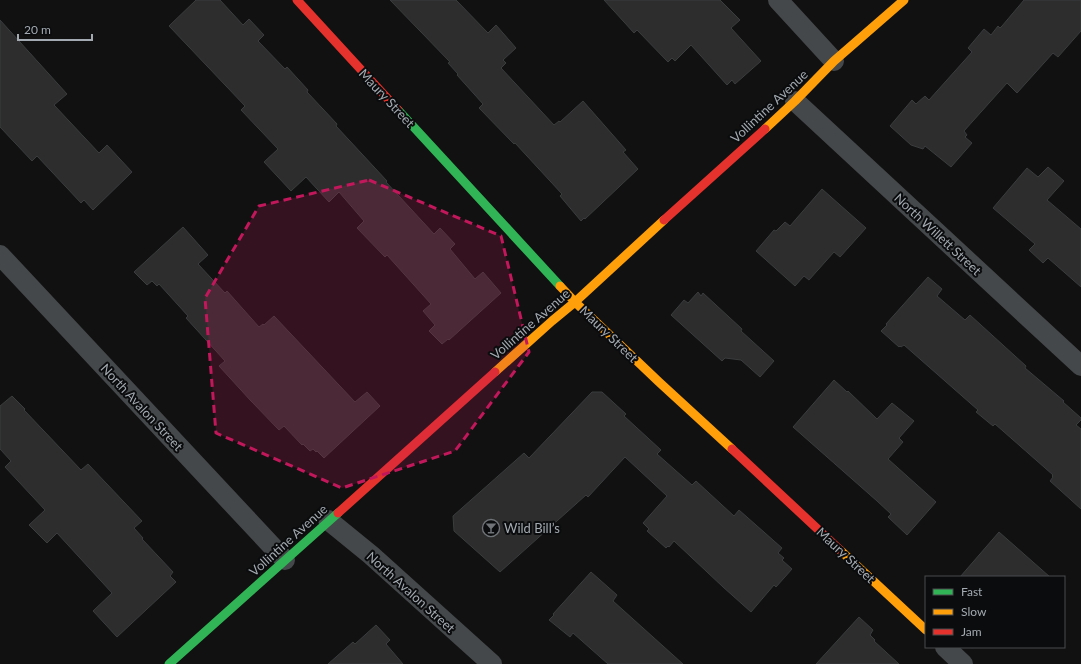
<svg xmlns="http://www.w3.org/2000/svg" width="1081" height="664" font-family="Lato,sans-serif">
<rect width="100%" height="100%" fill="#111"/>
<path fill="#2d2d2e" stroke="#3a3c3d" d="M 196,0 L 220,0 L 243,25 L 249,19 L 264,35 L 258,41 L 285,69 L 287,67 L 308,90 L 307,92 L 337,124 L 336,126 L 387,181 L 386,182 L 434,234 L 440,228 L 455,244 L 450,249 L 475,279 L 483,272 L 501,293 L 449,340 L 448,339 L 442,344 L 429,331 L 435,325 L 423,311 L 431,304 L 387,255 L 385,257 L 357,228 L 364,221 L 339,192 L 329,202 L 306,177 L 291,191 L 264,162 L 278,149 L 241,110 L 245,106 L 169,26 Z
M 390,0 L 456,0 L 488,33 L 496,25 L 516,48 L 503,60 L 506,63 L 501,68 L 554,125 L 559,121 L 560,122 L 583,101 L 626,150 L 623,152 L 638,169 L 585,219 L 584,218 L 581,221 L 560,196 L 562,194 L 515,143 L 514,144 L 479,108 L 483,104 L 457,75 L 458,74 L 448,63 L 450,62 Z
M 604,0 L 720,0 L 740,20 L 731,28 L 761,61 L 735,84 L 732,80 L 727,85 L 691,45 L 675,61 L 672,58 L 668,62 L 637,30 L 634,33 Z
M 1024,0 L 1081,0 L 1081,31 L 1058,57 L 1053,53 L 1017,93 L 1007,83 L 964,131 L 967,135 L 965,137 L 972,143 L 951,167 L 925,146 L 923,149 L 911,145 L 890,126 L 912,100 L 916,104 L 925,96 L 929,100 L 972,52 L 968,48 L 984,29 L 991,35 L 998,26 L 1000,28 L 1002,26 Z
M 0,20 L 67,94 L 54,105 L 99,153 L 107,145 L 132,172 L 93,210 L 84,200 L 81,203 L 37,156 L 32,161 L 0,127 Z
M 1048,167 L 1064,181 L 1047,200 L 1081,229 L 1081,287 L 1048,258 L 1043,263 L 1029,250 L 1035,244 L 993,208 L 1027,168 L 1038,177 Z
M 822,189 L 866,228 L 840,257 L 834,252 L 809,280 L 804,276 L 795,286 L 756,251 L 774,230 L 776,231 L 785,222 L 790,226 Z
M 183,227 L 208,255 L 198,264 L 225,293 L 227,291 L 259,327 L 263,324 L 264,325 L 274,316 L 355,402 L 367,392 L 380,406 L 324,458 L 317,451 L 316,452 L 313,449 L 310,451 L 303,444 L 302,445 L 284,426 L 279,430 L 251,401 L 219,366 L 225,361 L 186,318 L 188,316 L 159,284 L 157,286 L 152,281 L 147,285 L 134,272 Z
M 928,277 L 942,289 L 937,296 L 965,320 L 970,315 L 1026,366 L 1025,368 L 1064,401 L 1063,402 L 1081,418 L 1081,420 L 1076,425 L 1081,429 L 1081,509 L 1050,481 L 1053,477 L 1052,476 L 1053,475 L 995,424 L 993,426 L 976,412 L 978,410 L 904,345 L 901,347 L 900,346 L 899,347 L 881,331 L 887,325 L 886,324 Z
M 698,292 L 701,296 L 703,293 L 742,329 L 741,331 L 774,361 L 760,377 L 741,360 L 725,358 L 722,361 L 671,315 L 684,300 L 688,303 Z
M 834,380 L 847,392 L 848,391 L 877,419 L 892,403 L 914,421 L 899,438 L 903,442 L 888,459 L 936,502 L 907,535 L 888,517 L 891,514 L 877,501 L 793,427 Z
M 592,392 L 602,392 L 626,414 L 624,416 L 661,450 L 657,454 L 692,485 L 696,481 L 734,516 L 739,510 L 782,548 L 778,553 L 784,558 L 782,560 L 792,569 L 776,587 L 774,585 L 751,612 L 723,587 L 674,541 L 669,547 L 668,546 L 666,548 L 647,531 L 649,529 L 643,523 L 667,496 L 625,457 L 588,497 L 586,495 L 500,572 L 454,531 L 453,516 L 524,453 L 529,458 Z
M 12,396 L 25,409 L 24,410 L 81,470 L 88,464 L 142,521 L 134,528 L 143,538 L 142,539 L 173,572 L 170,576 L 176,582 L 117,637 L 93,611 L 112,593 L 57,533 L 47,543 L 29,525 L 45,510 L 5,467 L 11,461 L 0,449 L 0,406 Z
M 999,532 L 1050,577 L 960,577 Z
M 591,572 L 617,595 L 613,601 L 683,664 L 608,664 L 573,633 L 570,637 L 549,620 L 554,615 L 553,614 Z
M 859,617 L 873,630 L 870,635 L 875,640 L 874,641 L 899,664 L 816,664 Z
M 376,625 L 390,640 L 386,644 L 403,664 L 328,664 L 353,642 L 355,644 Z"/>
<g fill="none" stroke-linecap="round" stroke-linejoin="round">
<path stroke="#45484a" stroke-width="20" d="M 778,0 L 834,61
M 795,101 L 1081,366
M 0,255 L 285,560
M 328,520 L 371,555 L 492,664
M 945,647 L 963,664"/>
<path stroke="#30b455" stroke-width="9" d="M 398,110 L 560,286
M 169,664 L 338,513"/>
<path stroke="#ff9f0a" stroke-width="9" d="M 765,129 L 795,101 L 834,61 L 904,0
M 560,286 L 575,302 L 659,382 L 732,449
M 495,372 L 552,321 L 575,302 L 664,220
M 840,550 L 926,630"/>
<path stroke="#e5322d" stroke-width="9" d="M 297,0 L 398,110
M 664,220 L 765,129
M 732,449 L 840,550
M 338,513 L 495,372"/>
</g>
<path fill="#c2185b" fill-opacity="0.2" stroke="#c2185b" stroke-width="3" stroke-dasharray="8 5" stroke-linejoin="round" d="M 369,180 L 501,236 L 529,352 L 455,451 L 342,488 L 216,433 L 205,298 L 259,206 Z"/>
<defs>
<g id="bar-ring" transform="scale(0.9)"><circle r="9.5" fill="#0b0c0d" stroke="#707479" stroke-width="1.5"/><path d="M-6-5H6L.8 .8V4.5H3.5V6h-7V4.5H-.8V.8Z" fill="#707479"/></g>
</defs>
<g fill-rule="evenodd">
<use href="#bar-ring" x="491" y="528"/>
</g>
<g text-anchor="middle" stroke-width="4" stroke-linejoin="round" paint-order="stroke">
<g font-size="13" fill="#a3aab1" stroke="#0b0c0d">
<text transform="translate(387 98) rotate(47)" y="5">Maury Street</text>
<text transform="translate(769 106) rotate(-43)" y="5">Vollintine Avenue</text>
<text transform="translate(938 234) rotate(43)" y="5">North Willett Street</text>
<text transform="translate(530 324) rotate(-41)" y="5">Vollintine Avenue</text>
<text transform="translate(609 334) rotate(44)" y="5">Maury Street</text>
<text transform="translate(142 407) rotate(47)" y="5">North Avalon Street</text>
<text transform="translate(288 540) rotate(-42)" y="5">Vollintine Avenue</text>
<text transform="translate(846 555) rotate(43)" y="5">Maury Street</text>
<text transform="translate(411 592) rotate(42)" y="5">North Avalon Street</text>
</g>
<g font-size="13" fill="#a3aab1" stroke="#0b0c0d" text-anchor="start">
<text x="504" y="533">Wild Bill’s</text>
</g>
</g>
<rect x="925" y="576" width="140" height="72" fill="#0b0c0d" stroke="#484b4f"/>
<rect x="933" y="589" width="20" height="6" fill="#30b455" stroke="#484b4f"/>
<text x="961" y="596" font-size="12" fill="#a3aab1">Fast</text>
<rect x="933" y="609" width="20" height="6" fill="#ff9f0a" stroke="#484b4f"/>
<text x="961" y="616" font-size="12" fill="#a3aab1">Slow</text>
<rect x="933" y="629" width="20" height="6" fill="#e5322d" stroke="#484b4f"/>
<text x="961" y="636" font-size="12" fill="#a3aab1">Jam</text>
<path d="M18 34v6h74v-6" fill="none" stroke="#a3aab1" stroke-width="2"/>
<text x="24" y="34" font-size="12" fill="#a3aab1" stroke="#0b0c0d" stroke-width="3" paint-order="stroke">20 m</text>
</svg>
